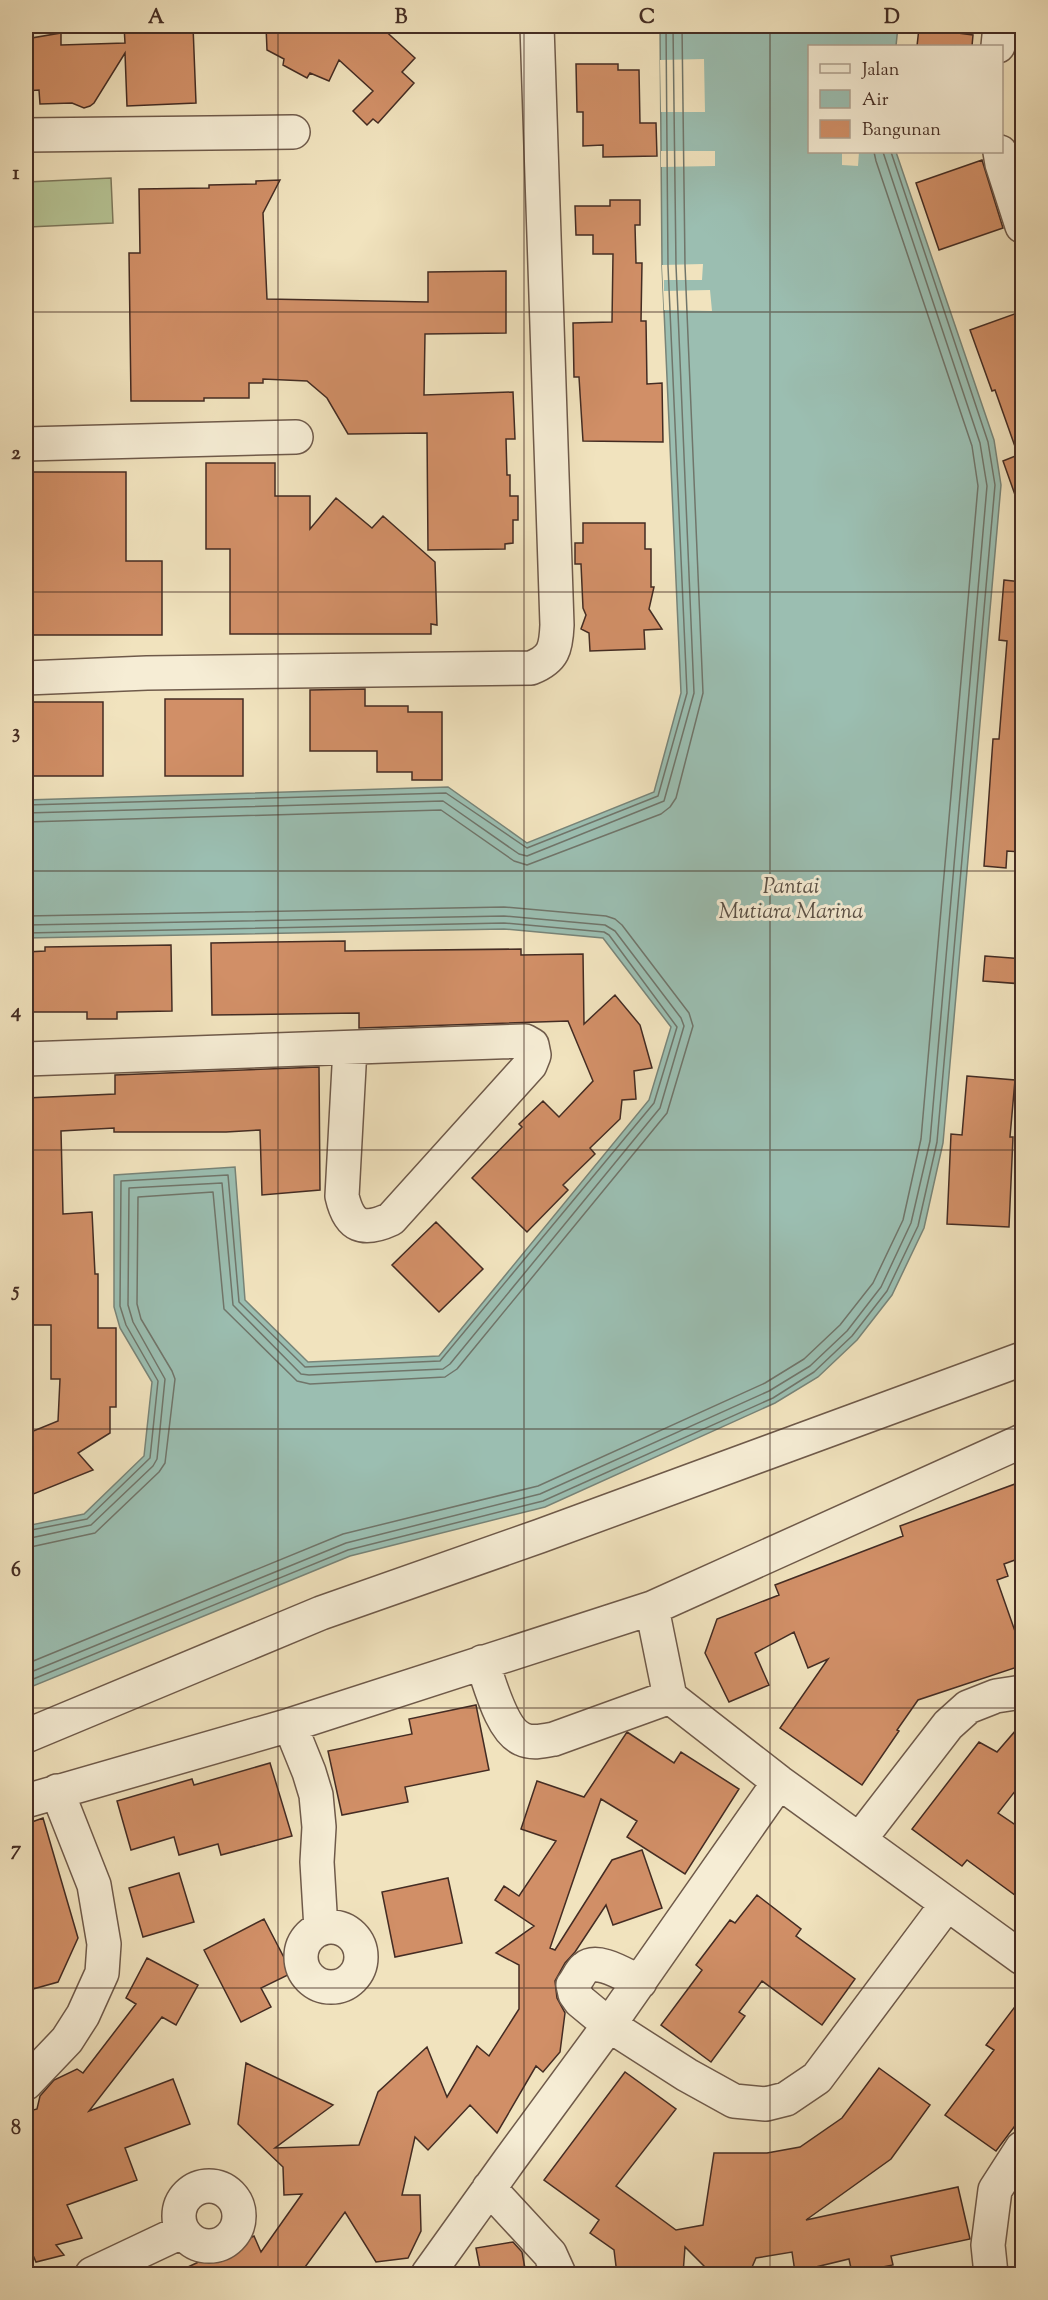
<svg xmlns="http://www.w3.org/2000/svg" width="1048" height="2300" font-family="'Sorts Mill Goudy',serif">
<rect width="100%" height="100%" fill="#f1e3be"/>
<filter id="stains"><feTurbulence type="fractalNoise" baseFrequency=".00333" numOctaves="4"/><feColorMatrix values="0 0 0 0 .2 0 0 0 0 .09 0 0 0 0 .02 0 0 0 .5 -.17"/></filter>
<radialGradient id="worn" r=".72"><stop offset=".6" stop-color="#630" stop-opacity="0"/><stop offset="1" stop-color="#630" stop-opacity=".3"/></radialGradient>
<path fill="#b6c495" stroke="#7d785c" stroke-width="1.5" d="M 111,178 L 113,223 L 29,227 L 27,182 Z"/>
<path fill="#9bbeb1" stroke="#788478" stroke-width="1.5" d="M 660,26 L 898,26 L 896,46 L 810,46 L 810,152 L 896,152 L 994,440 L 1001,485 L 943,1143 L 924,1228 L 892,1295 L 857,1340 L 818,1377 L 775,1403 L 545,1507 L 350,1556 L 26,1689 L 26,1526 L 84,1514 L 144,1456 L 152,1382 L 120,1328 L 114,1307 L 114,1175 L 235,1167 L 245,1300 L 308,1362 L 439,1356 L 649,1100 L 671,1027 L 603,938 L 504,929 L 26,938 L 26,800 L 448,787 L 527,843 L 654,792 L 681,693 L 662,265 Z"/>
<path fill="#f1e3be" d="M 704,59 L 705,112 L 661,112 L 660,60 Z
M 661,151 L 715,151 L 715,166 L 661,167 Z
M 842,152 L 859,152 L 858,166 L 842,165 Z
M 703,264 L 702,280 L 664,280 L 664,291 L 710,290 L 712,311 L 664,310 L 662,265 Z"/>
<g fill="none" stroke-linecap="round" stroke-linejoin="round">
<path stroke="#70756a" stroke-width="1.5" d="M 26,805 L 446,793 L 527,848 L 658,796 L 687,693 L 668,266 L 666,26
M 26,813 L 443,801 L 519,854 L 527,856 L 664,801 L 694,693 L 676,265 L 673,26
M 26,822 L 441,810 L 514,861 L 527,865 L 661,814 L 670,807 L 676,798 L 703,693 L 685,265 L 682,26
M 26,916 L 504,907 L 606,916 L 615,919 L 622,925 L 689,1013 L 693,1026 L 667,1113 L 457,1369 L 445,1377 L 310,1384 L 297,1381 L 224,1309 L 213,1192 L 138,1197 L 137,1304 L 141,1319 L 172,1371 L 175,1379 L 165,1463 L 159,1472 L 95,1533 L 26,1548
M 26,925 L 504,916 L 605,925 L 615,931 L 681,1018 L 684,1026 L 660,1108 L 450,1364 L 443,1369 L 309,1375 L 301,1374 L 233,1305 L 222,1183 L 129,1188 L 128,1305 L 133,1322 L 165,1379 L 157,1459 L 153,1466 L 91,1525 L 26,1539
M 26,933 L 504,923 L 604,932 L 609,935 L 677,1027 L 654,1103 L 440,1361 L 305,1367 L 239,1302 L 228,1175 L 121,1181 L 120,1306 L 126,1325 L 158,1381 L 150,1458 L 87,1519 L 26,1531
M 26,1664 L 343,1534 L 538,1486 L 765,1383 L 804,1359 L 840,1325 L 873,1283 L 903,1220 L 921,1139 L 978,486 L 972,446 L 876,161 L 874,152
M 26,1674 L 346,1543 L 540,1494 L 769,1391 L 810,1366 L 847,1331 L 881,1287 L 911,1223 L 930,1141 L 987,486 L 980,443 L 883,152
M 26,1682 L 348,1550 L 543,1501 L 773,1398 L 814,1372 L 852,1336 L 887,1291 L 918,1226 L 937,1142 L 995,485 L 988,442 L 891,152"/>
</g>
<path fill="#d18f67" stroke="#442c23" stroke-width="1.5" d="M 124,26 L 193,26 L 196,103 L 127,106 L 125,53 L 94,103 L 90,106 L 84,108 L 72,103 L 40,104 L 39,90 L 26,91 L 26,39 L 61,33 L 61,45 L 125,43 Z
M 266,26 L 380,26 L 415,58 L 402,72 L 414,83 L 378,123 L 373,119 L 367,125 L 353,111 L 373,91 L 339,60 L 329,81 L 310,73 L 307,78 L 283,65 L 284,59 L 267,50 Z
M 919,28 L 973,35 L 972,46 L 917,46 Z
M 576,64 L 618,64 L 618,70 L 639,70 L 640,123 L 656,123 L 657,156 L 603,157 L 603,145 L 583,146 L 583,112 L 577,112 Z
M 982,160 L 1003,228 L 939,250 L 916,183 Z
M 280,180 L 263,213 L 267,299 L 428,302 L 428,272 L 506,271 L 506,333 L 425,334 L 424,395 L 513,392 L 515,439 L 506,439 L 507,475 L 510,475 L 510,496 L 518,496 L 518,520 L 513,520 L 513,543 L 505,544 L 505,549 L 428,550 L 427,433 L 348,434 L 327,398 L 307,381 L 263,379 L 263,383 L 249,383 L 249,398 L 204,398 L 204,401 L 131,401 L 129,253 L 140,253 L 139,189 L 209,188 L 209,185 L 256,184 L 256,181 Z
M 610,200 L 640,200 L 640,225 L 635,225 L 636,263 L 642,263 L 641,321 L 646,321 L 647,384 L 662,383 L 663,442 L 583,441 L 579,377 L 574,377 L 573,323 L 612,322 L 613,254 L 593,254 L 593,235 L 576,235 L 575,206 L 610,206 Z
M 1023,311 L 1023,509 L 1020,509 L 1003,461 L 1018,455 L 995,390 L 992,391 L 970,330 Z
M 206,463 L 275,463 L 275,496 L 310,496 L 310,529 L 336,498 L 372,528 L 383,516 L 435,562 L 437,625 L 431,624 L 431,634 L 230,634 L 230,549 L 206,549 Z
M 31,472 L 126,472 L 126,561 L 162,561 L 162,635 L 26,635 L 26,561 L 31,561 Z
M 583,523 L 645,523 L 645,549 L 651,549 L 651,587 L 654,587 L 649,609 L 662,629 L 644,630 L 645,649 L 590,651 L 589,633 L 581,629 L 586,615 L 583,608 L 581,564 L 575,564 L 575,543 L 583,543 Z
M 1004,580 L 1023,582 L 1023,852 L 1007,851 L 1006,868 L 984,866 L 993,739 L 999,739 L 1007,641 L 999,640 Z
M 365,689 L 365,706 L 408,706 L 408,712 L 442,712 L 442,780 L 412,780 L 412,772 L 377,772 L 377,751 L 310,751 L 310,690 Z
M 165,699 L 243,699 L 243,776 L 165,776 Z
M 32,702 L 103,702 L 103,776 L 32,776 Z
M 345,941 L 345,951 L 521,949 L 521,955 L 583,954 L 584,1024 L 615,995 L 640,1025 L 652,1068 L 634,1071 L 636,1099 L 622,1100 L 620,1119 L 590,1148 L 595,1154 L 563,1185 L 568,1190 L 527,1232 L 472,1178 L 522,1127 L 519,1124 L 543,1101 L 559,1117 L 593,1081 L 568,1021 L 359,1028 L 359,1013 L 212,1015 L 211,943 Z
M 171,945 L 172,1011 L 117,1012 L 117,1019 L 87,1019 L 87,1012 L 26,1012 L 26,952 L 45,951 L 45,947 Z
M 985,956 L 1023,959 L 1023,984 L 983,981 Z
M 319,1067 L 320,1190 L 262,1195 L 260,1130 L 226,1132 L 114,1132 L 114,1128 L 61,1131 L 63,1214 L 92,1212 L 95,1274 L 98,1274 L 98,1328 L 116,1328 L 116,1407 L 110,1407 L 110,1433 L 78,1453 L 93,1470 L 26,1497 L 26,1434 L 58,1421 L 60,1379 L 51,1379 L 51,1325 L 26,1325 L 26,1216 L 28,1216 L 26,1098 L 115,1094 L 115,1075 Z
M 967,1076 L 1015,1080 L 1010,1137 L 1013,1137 L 1009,1227 L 947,1224 L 951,1134 L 962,1135 Z
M 436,1222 L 483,1269 L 439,1312 L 392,1265 Z
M 1023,1481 L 1023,1557 L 1004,1564 L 1008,1576 L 997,1580 L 1023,1654 L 1023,1665 L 918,1700 L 897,1730 L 899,1731 L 862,1785 L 780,1728 L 828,1659 L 808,1668 L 794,1632 L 755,1653 L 769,1685 L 729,1702 L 705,1653 L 717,1619 L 779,1595 L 775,1585 L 903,1536 L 900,1526 Z
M 476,1705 L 489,1770 L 405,1787 L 408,1802 L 342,1815 L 328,1751 L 412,1734 L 409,1719 Z
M 1023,1722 L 1023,1781 L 998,1813 L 1023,1830 L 1023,1901 L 967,1860 L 962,1866 L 912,1829 L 979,1742 L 997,1752 Z
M 627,1732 L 674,1763 L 681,1752 L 739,1789 L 685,1874 L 627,1837 L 637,1821 L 601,1799 L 550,1948 L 555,1950 L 612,1860 L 642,1850 L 662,1908 L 613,1925 L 606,1905 L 575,1952 L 565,1963 L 555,1981 L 557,1998 L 565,2013 L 560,2052 L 543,2072 L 536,2066 L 497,2133 L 470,2105 L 428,2150 L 415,2137 L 402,2195 L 420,2195 L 421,2231 L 408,2258 L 376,2262 L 345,2212 L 300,2274 L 173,2274 L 254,2236 L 261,2252 L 302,2194 L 284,2195 L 283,2167 L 238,2124 L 246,2063 L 333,2105 L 275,2148 L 359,2145 L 378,2092 L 427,2047 L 447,2097 L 477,2046 L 489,2056 L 519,2009 L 519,1965 L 496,1953 L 534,1926 L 495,1900 L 504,1886 L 519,1896 L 556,1841 L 521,1829 L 537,1781 L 584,1797 Z
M 270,1763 L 292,1836 L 221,1855 L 218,1844 L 179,1855 L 174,1837 L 131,1850 L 117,1801 L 192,1779 L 194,1785 Z
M 43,1818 L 78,1938 L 58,1982 L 26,1991 L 26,1824 Z
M 179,1873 L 194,1922 L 143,1937 L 129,1888 Z
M 448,1878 L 462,1943 L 395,1957 L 382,1892 Z
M 757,1895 L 801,1929 L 796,1936 L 855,1979 L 822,2025 L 762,1981 L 739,2012 L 745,2016 L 711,2062 L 661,2025 L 702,1970 L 696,1965 L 730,1920 L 735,1923 Z
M 264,1919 L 292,1973 L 261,1988 L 271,2007 L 241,2022 L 204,1950 Z
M 147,1958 L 198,1985 L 176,2025 L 162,2017 L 89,2111 L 173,2079 L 190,2124 L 125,2148 L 137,2180 L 67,2205 L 82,2238 L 56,2245 L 64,2255 L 36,2262 L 26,2239 L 26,2112 L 37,2109 L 40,2096 L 54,2080 L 77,2069 L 83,2073 L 136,2004 L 126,1998 Z
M 1023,1996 L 1023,2115 L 996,2151 L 945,2115 L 994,2050 L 986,2045 Z
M 879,2068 L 930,2105 L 891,2159 L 806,2220 L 958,2187 L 970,2239 L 891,2256 L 893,2265 L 852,2273 L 849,2259 L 795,2272 L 792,2252 L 756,2258 L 749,2274 L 741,2274 L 724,2268 L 707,2269 L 685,2247 L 683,2274 L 617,2274 L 614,2250 L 590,2233 L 599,2220 L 544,2180 L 625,2072 L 676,2109 L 616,2186 L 676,2230 L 703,2225 L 714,2153 L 767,2153 L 800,2147 L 842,2118 Z
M 513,2242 L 522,2252 L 526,2274 L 481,2274 L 476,2248 Z"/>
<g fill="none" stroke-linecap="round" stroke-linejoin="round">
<g stroke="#6f5a4a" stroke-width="36">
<path id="minor" d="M 998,46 L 1000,26
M 26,135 L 293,132
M 1000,152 L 1002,164 L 1022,226
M 26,444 L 296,437
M 26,678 L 147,673 L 531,668 C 554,659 556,648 557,625 L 537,26
M 26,1059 L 525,1041 L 532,1045 L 534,1055 L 530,1065 L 391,1219 C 363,1232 349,1227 342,1196 L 350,1048
M 652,1608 L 670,1697 L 779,1782 L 1022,1958
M 482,1662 C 490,1683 501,1730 522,1739 C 532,1744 544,1741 554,1739 L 670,1697
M 290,1725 L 309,1772 L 316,1795 L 319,1827 L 317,1862 L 321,1929
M 26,1736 L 321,1613 L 540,1536 L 1022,1359
M 26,1801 L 290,1725 L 652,1608 L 1022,1441
M 860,1839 L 948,1725 L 968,1707 L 996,1696 L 1022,1692
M301 1957a30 30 0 1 1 60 0a30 30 0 1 1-60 0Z
M 640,1982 C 626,1976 598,1957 585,1968 C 580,1972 577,1980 573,1985 L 575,1994 L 580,2001 L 609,2025 L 687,2075 L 734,2101 L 766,2104 L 786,2099 L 817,2078 L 947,1904
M 26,2083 L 67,2040 L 83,2015 L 102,1973 L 104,1944 L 94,1885 L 57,1791
M179 2216a30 30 0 1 1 60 0a30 30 0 1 1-60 0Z
M 489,2188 L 550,2254 L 559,2274
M 92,2274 L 183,2231
M 428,2274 L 509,2161 L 609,2025 L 779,1782
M 991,2274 L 988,2245 L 995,2190 L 1022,2148"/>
</g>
<use href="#minor" stroke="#f6edd5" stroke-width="33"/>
</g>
<path fill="none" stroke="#442c23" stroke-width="1.5" stroke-opacity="0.55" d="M 278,26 L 278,2274M 524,26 L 524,2274M 770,26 L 770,2274M 26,312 L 1022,312M 26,592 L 1022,592M 26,871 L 1022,871M 26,1150 L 1022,1150M 26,1429 L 1022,1429M 26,1708 L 1022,1708M 26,1988 L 1022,1988"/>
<g text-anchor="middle" stroke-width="6" stroke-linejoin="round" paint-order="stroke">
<g font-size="22" font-style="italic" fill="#5a5046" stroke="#f6edd5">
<text x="791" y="893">Pantai<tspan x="791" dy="25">Mutiara Marina</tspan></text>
</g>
</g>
<rect width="1048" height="2300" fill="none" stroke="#f1e3be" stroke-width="66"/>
<rect x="808" y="45" width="195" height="108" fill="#f6edd5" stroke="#afa08e" stroke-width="1.5"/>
<rect x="820" y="64" width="30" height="9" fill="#f6edd5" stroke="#afa08e" stroke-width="1.5"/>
<text x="862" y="75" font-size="18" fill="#442c23">Jalan</text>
<rect x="820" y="90" width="30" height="18" fill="#9bbeb1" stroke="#afa08e" stroke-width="1.5"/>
<text x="862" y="105" font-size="18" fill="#442c23">Air</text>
<rect x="820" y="120" width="30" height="18" fill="#d18f67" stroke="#afa08e" stroke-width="1.5"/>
<text x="862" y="135" font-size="18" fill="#442c23">Bangunan</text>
<rect x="33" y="33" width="982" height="2234" fill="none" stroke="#442c23" stroke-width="2"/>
<g font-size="20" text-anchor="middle" font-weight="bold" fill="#442c23">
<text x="156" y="23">A</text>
<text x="401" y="23">B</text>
<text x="647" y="23">C</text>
<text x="892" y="23">D</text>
<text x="16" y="179">1</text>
<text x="16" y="459">2</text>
<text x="16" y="738">3</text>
<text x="16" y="1017">4</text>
<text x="16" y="1296">5</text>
<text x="16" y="1576">6</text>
<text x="16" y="1855">7</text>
<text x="16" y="2134">8</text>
</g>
<rect width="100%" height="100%" filter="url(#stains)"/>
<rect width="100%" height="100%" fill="url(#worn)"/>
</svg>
